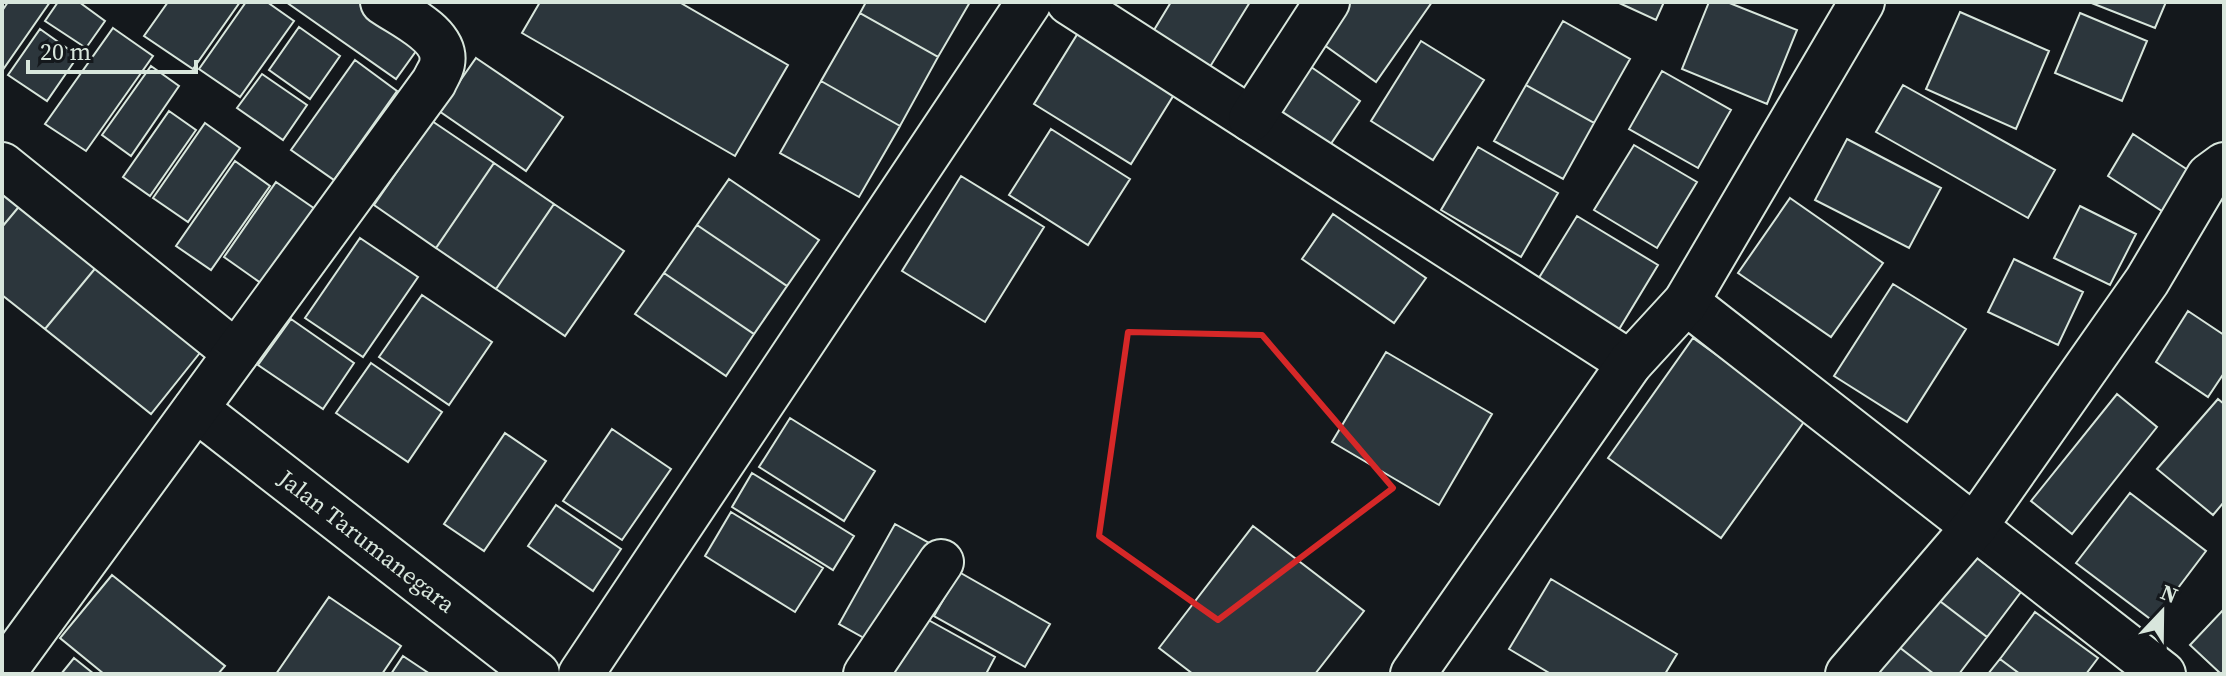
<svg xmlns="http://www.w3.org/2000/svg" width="2226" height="676" font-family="'Source Serif 4',serif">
<rect width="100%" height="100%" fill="#14181c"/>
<path fill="#2c363c" stroke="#d8e6dc" stroke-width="2" d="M 8,2 L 50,2 L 2,71 L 2,11 Z
M 58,2 L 79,2 L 105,21 L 86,48 L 45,21 Z
M 168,2 L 240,2 L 193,69 L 144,36 Z
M 246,2 L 267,2 L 294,21 L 240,97 L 199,69 Z
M 286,2 L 369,2 L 424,40 L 396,79 Z
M 540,2 L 679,2 L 788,65 L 735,156 L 522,33 Z
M 866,2 L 970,2 L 938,57 L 860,13 Z
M 1171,2 L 1250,2 L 1208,70 L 1151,35 Z
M 1349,2 L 1432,2 L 1376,82 L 1320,42 Z
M 1617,2 L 1664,2 L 1656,20 Z
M 1709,2 L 1727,2 L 1797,30 L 1767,104 L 1682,69 Z
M 2089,2 L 2166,2 L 2155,28 Z
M 1960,12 L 2049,51 L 2016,129 L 1926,89 Z
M 860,13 L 938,57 L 900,126 L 821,81 Z
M 2080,13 L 2147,41 L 2122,101 L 2055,73 Z
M 1563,21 L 1630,59 L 1594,123 L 1526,85 Z
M 299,27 L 340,56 L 310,99 L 269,70 Z
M 113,28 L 153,56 L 86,151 L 45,124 Z
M 40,29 L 78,56 L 47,101 L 8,75 Z
M 1078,33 L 1175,93 L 1131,164 L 1034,104 Z
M 1421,41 L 1484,80 L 1433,160 L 1371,121 Z
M 476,58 L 563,117 L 526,171 L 439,111 Z
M 355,60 L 397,91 L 334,180 L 291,150 Z
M 1304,62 L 1360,101 L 1326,151 L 1269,111 Z
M 151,66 L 179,86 L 131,156 L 102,135 Z
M 1662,71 L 1731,110 L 1698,168 L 1629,129 Z
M 262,74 L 307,105 L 283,140 L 237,108 Z
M 821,81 L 900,126 L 859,197 L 780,153 Z
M 1526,85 L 1594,123 L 1563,179 L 1494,141 Z
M 1903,85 L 2055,170 L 2028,218 L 1876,132 Z
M 169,111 L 196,130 L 150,196 L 123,177 Z
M 432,121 L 494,163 L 436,248 L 374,205 Z
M 205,123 L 240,148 L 188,222 L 153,198 Z
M 1051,129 L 1130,179 L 1088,245 L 1009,195 Z
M 2133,134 L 2191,172 L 2165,213 L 2108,176 Z
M 1847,139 L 1941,188 L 1909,248 L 1815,200 Z
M 1634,145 L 1697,182 L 1657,248 L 1594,210 Z
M 1478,147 L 1558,193 L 1521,257 L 1441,210 Z
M 235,161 L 270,186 L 211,270 L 176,246 Z
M 494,163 L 554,204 L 496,289 L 436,248 Z
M 961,176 L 1044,227 L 985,322 L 902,271 Z
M 729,179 L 819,240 L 787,286 L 697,225 Z
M 276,182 L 318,211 L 265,286 L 224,257 Z
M 2,187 L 22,203 L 2,227 Z
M 1790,198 L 1883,263 L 1831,337 L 1738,273 Z
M 22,203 L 98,265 L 45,329 L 2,295 L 2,227 Z
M 554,204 L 624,251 L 565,336 L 496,289 Z
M 2080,206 L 2136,234 L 2110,285 L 2054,258 Z
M 1333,214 L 1426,278 L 1394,323 L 1302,259 Z
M 1577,216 L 1658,265 L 1618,331 L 1537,281 Z
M 697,225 L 787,286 L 754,334 L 664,273 Z
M 360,238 L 418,277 L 363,357 L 305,318 Z
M 2014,259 L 2083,292 L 2058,345 L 1988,312 Z
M 98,265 L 203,349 L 151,414 L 45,329 Z
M 664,273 L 754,334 L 726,376 L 635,314 Z
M 1893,284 L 1966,329 L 1907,422 L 1834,376 Z
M 422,295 L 492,342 L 449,405 L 379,357 Z
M 2188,311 L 2224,335 L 2224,373 L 2208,397 L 2156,362 Z
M 291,319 L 354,363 L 323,409 L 258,365 Z
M 1693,338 L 1806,419 L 1721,538 L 1608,458 Z
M 1386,352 L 1492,414 L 1439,505 L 1332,442 Z
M 371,363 L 442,412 L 408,462 L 336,413 Z
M 2117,394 L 2157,427 L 2072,534 L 2031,501 Z
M 2218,399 L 2224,404 L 2224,502 L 2213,515 L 2157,469 Z
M 790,418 L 875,471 L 844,521 L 759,467 Z
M 612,429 L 671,469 L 622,540 L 563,501 Z
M 505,433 L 546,461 L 484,551 L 444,524 Z
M 752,473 L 854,536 L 833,570 L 732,507 Z
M 2130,493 L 2206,551 L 2153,621 L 2076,563 Z
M 556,505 L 621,549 L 593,591 L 528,546 Z
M 731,512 L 823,568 L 795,612 L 705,556 Z
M 895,524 L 938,548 L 882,648 L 839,624 Z
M 1253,526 L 1364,611 L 1315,674 L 1193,674 L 1159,648 Z
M 1962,546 L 2021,592 L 1987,637 L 1928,592 Z
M 959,572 L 1050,624 L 1025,667 L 934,616 Z
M 112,575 L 225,666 L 218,674 L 104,674 L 60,638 Z
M 1551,579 L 1677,654 L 1665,674 L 1551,674 L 1509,649 Z
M 1928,592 L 1987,637 L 1959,674 L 1934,674 L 1890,640 Z
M 329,597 L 401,646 L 382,674 L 276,674 Z
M 2224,609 L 2224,674 L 2221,674 L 2190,645 Z
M 2035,612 L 2098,658 L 2086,674 L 2020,674 L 2000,659 Z
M 923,617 L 995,657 L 986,674 L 891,674 Z
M 1890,640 L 1934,674 L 1864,674 Z
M 403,656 L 430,674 L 391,674 Z
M 74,658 L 94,674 L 61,674 Z
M 2000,659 L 2020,674 L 1988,674 Z"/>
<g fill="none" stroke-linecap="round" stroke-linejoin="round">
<g stroke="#d8e6dc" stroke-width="48">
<g id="minor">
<path d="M 1069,2 L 1630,363"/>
<path d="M 1251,119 L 1327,2"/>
<path d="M 2,165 L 236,353"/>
<path d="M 1686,302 L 2163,674"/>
<path id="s1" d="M 196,409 L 537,674"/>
<path d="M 2,674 L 434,82 C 436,77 441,70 442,64 C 448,35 403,16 383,2"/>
<path d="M 581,674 L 1029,2"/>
<path d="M 866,674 L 941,562"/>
<path d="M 1413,674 L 1630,363 L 1686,302 L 1862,2"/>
<path d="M 1848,674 L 1975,526 L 2147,281 L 2209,176 L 2224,165"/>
</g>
</g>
<use href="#minor" stroke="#14181c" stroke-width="44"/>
</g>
<path fill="none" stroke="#d62828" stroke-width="6" stroke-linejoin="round" d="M 1128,332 L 1262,335 L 1393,488 L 1218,620 L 1099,536 Z"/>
<g text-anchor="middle" stroke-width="6" stroke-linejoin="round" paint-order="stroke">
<g font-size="24" fill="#d8e6dc" stroke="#14181c">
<text dy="8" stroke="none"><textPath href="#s1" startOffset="216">Jalan Tarumanegara</textPath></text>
</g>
</g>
<rect width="2226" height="676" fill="none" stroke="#d8e6dc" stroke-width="8"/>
<g transform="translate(2162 612) rotate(22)" stroke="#14181c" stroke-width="6" paint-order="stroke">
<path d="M0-6L14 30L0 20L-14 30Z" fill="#d8e6dc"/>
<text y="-12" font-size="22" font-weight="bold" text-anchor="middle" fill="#d8e6dc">N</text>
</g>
<path d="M28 60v12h168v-12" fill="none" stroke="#d8e6dc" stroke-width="4"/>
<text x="40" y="60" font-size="24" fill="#d8e6dc" stroke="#14181c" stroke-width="6" paint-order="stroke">20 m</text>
</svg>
